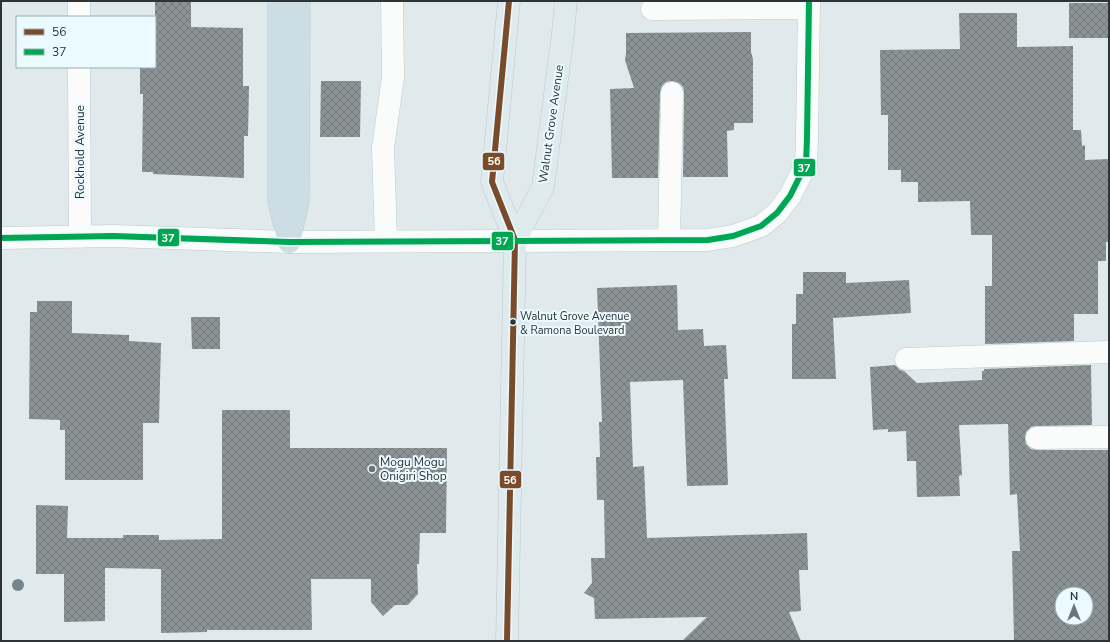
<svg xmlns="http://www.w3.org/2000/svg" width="1110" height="642" font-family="'Nunito Sans',sans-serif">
<defs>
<pattern id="building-cross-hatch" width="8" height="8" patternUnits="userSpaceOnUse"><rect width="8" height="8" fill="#8b9395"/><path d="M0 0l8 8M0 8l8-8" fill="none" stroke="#72797a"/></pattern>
</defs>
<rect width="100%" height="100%" fill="#e0eaed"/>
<path fill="url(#building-cross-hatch)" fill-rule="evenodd" d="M 155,1 L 191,1 L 191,27 L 243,28 L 243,86 L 249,86 L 248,136 L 244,136 L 244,178 L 153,174 L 153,172 L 142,172 L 143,94 L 140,94 L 140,67 L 155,67 Z
M 1069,3 L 1109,3 L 1109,38 L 1069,38 Z
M 959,13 L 1017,13 L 1017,47 L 1073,46 L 1073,130 L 1081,130 L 1082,146 L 1085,145 L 1085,160 L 1109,159 L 1109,242 L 1106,242 L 1106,261 L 1098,261 L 1098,314 L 1074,314 L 1074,341 L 985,344 L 985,286 L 992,286 L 992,235 L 971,235 L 970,201 L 918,202 L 918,182 L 901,182 L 901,170 L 888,170 L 888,115 L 881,115 L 880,50 L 960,49 Z
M 751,32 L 751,52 L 753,59 L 753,123 L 734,123 L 734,130 L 727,131 L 728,177 L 683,177 L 684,93 L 683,87 L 679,83 L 672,81 L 666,82 L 662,86 L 660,93 L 658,178 L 612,178 L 610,89 L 634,88 L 625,60 L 626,53 L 626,33 Z
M 321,81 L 361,81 L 360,137 L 320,137 Z
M 803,272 L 846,272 L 846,283 L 909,280 L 911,313 L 833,318 L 836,379 L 792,379 L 792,324 L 796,324 L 796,294 L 803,294 Z
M 677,285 L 678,330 L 703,329 L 704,346 L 726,345 L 728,379 L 724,379 L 728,485 L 687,486 L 683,380 L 630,382 L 633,467 L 644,466 L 647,538 L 807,533 L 808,570 L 799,570 L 801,611 L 789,612 L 801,641 L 682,641 L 707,617 L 595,619 L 594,598 L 584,593 L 592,583 L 591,558 L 605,558 L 604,500 L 597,500 L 596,457 L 600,457 L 599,422 L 602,422 L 597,288 Z
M 37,301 L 72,301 L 72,333 L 129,335 L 129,341 L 161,343 L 159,423 L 143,423 L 143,480 L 65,480 L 65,430 L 60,430 L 60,420 L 29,419 L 30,312 L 37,312 Z
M 191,317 L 220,317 L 220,349 L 192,349 Z
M 895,365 L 900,370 L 904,371 L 917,383 L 982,380 L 982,371 L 984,371 L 984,369 L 1091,365 L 1092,425 L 1036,426 L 1031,427 L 1026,432 L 1025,439 L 1026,444 L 1031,449 L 1037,450 L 1109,450 L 1109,641 L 1014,641 L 1012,551 L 1020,551 L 1017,494 L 1010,495 L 1008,424 L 959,425 L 962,475 L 959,476 L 960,496 L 917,497 L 916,461 L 907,461 L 906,431 L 888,432 L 888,429 L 873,430 L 870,367 ZM 1062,594 L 1086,594 L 1086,618 L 1062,618 Z
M 222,410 L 290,410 L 290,448 L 447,448 L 446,533 L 420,533 L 419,564 L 417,564 L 418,594 L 408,605 L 395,605 L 383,616 L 371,602 L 371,579 L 311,579 L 312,630 L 207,630 L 207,632 L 161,633 L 161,569 L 105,568 L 105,621 L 64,622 L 64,574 L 36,574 L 36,505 L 68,506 L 67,538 L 123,538 L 123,535 L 159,535 L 159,540 L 222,539 Z"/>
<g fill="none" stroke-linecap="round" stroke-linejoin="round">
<g stroke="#c0c8ca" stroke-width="23">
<path id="minor" d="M 79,1 L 79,17
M 652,9 L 809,8
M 79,67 L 80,237
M 1,238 L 113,236 L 289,242 L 708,240 L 733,236 L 761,226 L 777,213 L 790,196 L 806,164 L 807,138 L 809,1
M 669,240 L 672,93
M 386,241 L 383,148 L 393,77 L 392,1
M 906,359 L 1109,352
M 1037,438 L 1109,437"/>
</g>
<g stroke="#c2c7c9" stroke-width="23">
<path id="major" d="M 515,240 L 543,187 L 563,33 L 566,1
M 507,641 L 515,240 L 492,182 L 509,1"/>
</g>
<g stroke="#c2c7c9" stroke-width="23">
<path id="highway" d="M 279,1 L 279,201 L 289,242
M 290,237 L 298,201 L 299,1"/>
</g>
<use href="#minor" stroke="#fafcfc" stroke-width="22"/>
<use href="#major" stroke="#deeaed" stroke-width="22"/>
<use href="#highway" stroke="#ccdee3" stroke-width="22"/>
<g stroke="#eafaff" stroke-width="9">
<path id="bus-1" d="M 507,641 L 515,240 L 492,182 L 509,1"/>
</g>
<g stroke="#eafaff" stroke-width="9">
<path id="bus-2" d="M 1,238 L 113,236 L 289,242 L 708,240 L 733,236 L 761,226 L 777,213 L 790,196 L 806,164 L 807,138 L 809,1"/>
</g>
<use href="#bus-1" stroke="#7a4b2a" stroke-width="6"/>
<use href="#bus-2" stroke="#00a651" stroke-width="6"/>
</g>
<circle fill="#71878d" cx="18" cy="585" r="6"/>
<circle fill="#2d3437" stroke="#eafaff" stroke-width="1.5" cx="513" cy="322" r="3.5"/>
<circle fill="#6c7477" stroke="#eafaff" stroke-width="1.5" cx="372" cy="469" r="4"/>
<g text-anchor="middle" stroke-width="4" stroke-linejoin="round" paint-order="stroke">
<g font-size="11" fill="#2d3437" stroke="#eafaff" text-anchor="start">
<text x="520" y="320">Walnut Grove Avenue<tspan x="520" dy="14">&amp; Ramona Boulevard</tspan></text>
</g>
<g font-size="12" fill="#2d3437" stroke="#eafaff">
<text transform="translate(551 124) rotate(-82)" y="4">Walnut Grove Avenue</text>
<text transform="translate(80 152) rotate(-90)" y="4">Rockhold Avenue</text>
</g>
<g font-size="12" fill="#2d3437" stroke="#eafaff" text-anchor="start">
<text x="380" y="466">Mogu Mogu<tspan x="380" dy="14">Onigiri Shop</tspan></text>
</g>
</g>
<g stroke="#eafaff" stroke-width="1.5">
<rect x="482" y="152" width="23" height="19" rx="4" fill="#7a4b2a"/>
<rect x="793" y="158" width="23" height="19" rx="4" fill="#00a651"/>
<rect x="157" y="228" width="23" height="19" rx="4" fill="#00a651"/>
<rect x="491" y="231" width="23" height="20" rx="4" fill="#00a651"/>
<rect x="499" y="470" width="23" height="19" rx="4" fill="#7a4b2a"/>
</g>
<g font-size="11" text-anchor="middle" font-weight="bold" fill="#fff">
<text x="494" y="165">56</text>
<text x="804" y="172">37</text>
<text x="168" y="242">37</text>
<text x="502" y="245">37</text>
<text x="510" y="484">56</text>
</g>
<rect width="1110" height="642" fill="none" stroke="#2d3437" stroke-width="4"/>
<rect x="16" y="16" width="140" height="52" fill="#eafaff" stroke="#9eabaf"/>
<rect x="24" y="29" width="20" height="6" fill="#7a4b2a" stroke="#9eabaf"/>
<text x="52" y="36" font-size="12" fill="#2d3437">56</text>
<rect x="24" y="49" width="20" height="6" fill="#00a651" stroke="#9eabaf"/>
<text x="52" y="56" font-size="12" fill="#2d3437">37</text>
<g transform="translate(1074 606)"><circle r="19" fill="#eafaff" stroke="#9eabaf"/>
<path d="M0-3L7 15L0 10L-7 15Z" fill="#6c7477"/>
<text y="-6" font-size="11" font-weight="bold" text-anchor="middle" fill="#2d3437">N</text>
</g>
</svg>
